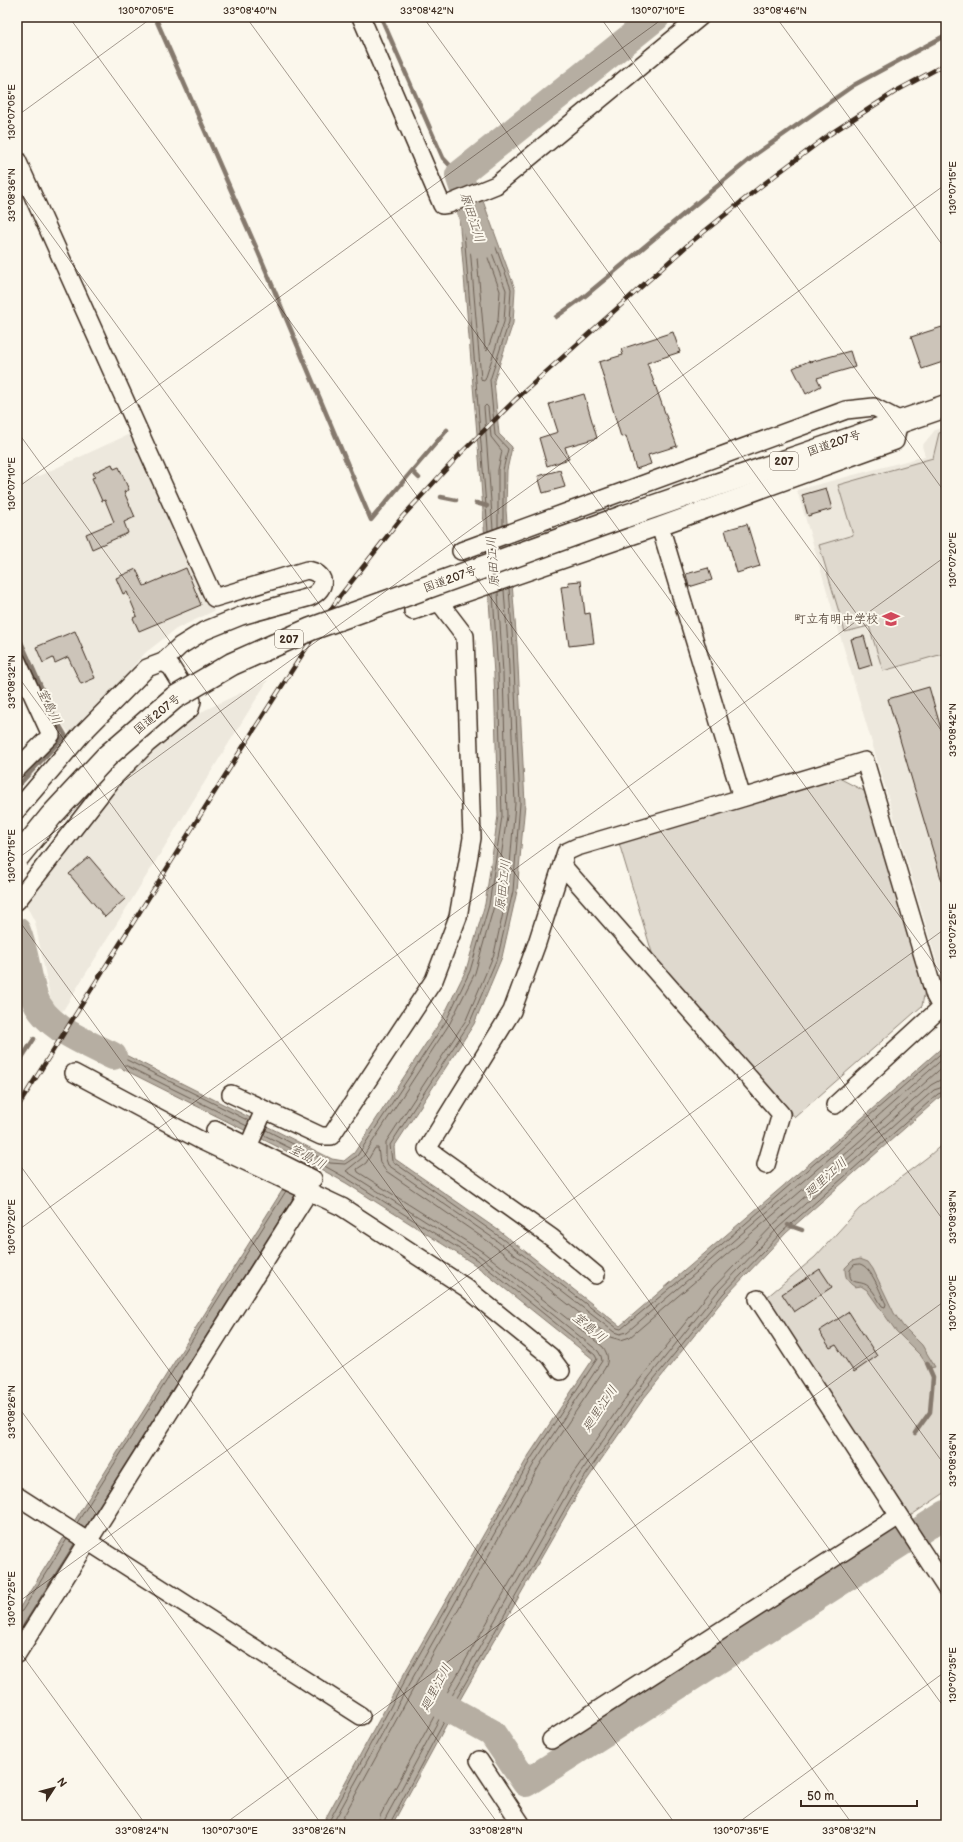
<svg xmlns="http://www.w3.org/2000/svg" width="963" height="1842" font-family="'Balsamiq Sans','Klee One',sans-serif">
<rect width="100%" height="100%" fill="#fbf7ec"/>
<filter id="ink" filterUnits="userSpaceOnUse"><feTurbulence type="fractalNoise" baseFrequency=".025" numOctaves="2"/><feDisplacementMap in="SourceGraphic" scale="8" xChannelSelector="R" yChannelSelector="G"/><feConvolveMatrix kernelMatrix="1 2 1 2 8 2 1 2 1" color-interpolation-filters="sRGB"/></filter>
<g filter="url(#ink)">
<path fill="#ede8dd" d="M 946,426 L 946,985 L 944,986 L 797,490 L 925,456 L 922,446 L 935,430 Z
M 134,432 L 214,611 L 176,629 L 145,653 L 71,736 L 57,717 L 17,626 L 17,486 Z
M 268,680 L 62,1012 L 51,1001 L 35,922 L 25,903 L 114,787 L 152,751 L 205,710 Z"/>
<path fill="#dfd9ce" stroke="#8d8276" d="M 946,431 L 946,653 L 883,671 L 869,626 L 845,632 L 819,545 L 853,535 L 838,485 L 933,458 L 939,433 Z
M 839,778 L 866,792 L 925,990 L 922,1006 L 795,1117 L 653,956 L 619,843 Z
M 946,1141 L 946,1492 L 910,1516 L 767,1297 L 815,1257 L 859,1209 L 929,1156 Z"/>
<path fill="#b6aea2" stroke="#85796d" d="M 483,201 L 515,289 L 513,323 L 494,381 L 499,434 L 512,447 L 507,470 L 506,510 L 517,645 L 525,804 L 517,891 L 502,957 L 474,1024 L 394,1147 L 395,1159 L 498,1230 L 620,1326 L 845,1133 L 946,1044 L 946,1094 L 940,1097 L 786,1233 L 726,1296 L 644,1398 L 580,1490 L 457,1705 L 392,1825 L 322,1825 L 404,1674 L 529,1455 L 593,1359 L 474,1264 L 346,1183 L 317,1167 L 17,1643 L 17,1612 L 302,1159 L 75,1045 L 82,1033 L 332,1159 L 344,1161 L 354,1153 L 442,1019 L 466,970 L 485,904 L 498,816 L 494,674 L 481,482 L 459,216 Z
M 860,1259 L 868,1262 L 873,1269 L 894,1313 L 903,1326 L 922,1345 L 935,1367 L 929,1368 L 921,1356 L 896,1331 L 867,1290 L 861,1286 L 855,1287 C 847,1282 845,1277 845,1268 L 852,1261 Z"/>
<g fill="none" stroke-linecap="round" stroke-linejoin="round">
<path stroke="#6c5f53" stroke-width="1" d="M 478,216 L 506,290 L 504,322 L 485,380 L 483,381 L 481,379 L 468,222 Z
M 477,232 L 479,233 L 500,291 L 498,320 L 487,351 L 485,349 L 475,234 Z
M 493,529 L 484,407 L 486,405 L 488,407 L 491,437 L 502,451 L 498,470 L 498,527
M 488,531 L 463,219 L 480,208 L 482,209 L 511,289 L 509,322 L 490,380 L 495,435 L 508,449 L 503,470 L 503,525
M 509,588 L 513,646 L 520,803 L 513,891 L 498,956 L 470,1022 L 390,1145 L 392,1161 L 496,1234 L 617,1328 L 621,1329 L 691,1271 L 946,1049
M 504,590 L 508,646 L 515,803 L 508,890 L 494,954 L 466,1020 L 386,1142 L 386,1159 L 388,1165 L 493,1238 L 614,1332 L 620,1334 L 627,1332 L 851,1140 L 946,1056
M 247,1126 L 83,1044 L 82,1041 L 85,1039 L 249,1121
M 266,1130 L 330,1163 L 345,1164 L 357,1156 L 446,1021 L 470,971 L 489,905 L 502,816 L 498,673 L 493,594
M 264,1135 L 304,1155 L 306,1159 L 304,1164
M 312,1168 L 315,1164 L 319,1163 L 348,1179 L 477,1260 L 595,1355 L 597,1359 L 532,1457 L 407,1676 L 327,1825
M 860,1264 C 872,1267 880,1293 886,1304 L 885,1307 L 882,1306 C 878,1300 875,1293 870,1288 C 862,1278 848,1288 850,1270 L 854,1265 Z
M 77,1523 L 286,1191
M 85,1528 L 295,1195
M 17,1613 L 22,1611 L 67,1539
M 17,1635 L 74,1544
M 332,1825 L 412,1679 L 536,1460 L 602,1361 L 601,1356 L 598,1351 L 480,1256 L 346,1171 L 362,1158 L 450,1023 L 475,973 L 494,906 L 507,816 L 503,673 L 498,592
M 339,1825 L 417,1682 L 541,1463 L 605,1368 C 609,1360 608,1354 603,1347 L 483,1252 L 358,1172 L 357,1169 L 366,1163 L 375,1148 L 378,1148 L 380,1163 L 386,1171 L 489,1242 L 610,1337 L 621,1340 L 630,1337 L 855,1145 L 946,1064
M 378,1825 L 380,1816 L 444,1698 L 567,1482 L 632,1389 L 715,1286 L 775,1223 L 931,1085 L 940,1080 L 946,1080
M 384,1825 L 385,1819 L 449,1701 L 572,1485 L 637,1392 L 719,1290 L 779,1227 L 934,1090 L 946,1086
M 389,1825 L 454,1703 L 577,1488 L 641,1395 L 723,1294 L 783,1231 L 938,1094 L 946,1091"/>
<path stroke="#85796d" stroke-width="4.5" d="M 155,17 L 259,254 L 371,520 L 412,471 L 419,478
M 381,17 L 443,158 L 459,175
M 556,317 L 585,296 L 756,154 L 854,85 L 946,35
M 412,471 L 447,430
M 441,497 L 456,500
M 476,503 L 487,506
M 17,633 L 55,718 L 65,735 L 17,787
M 17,1065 L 34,1039
M 788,1225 L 802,1230
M 915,1433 L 930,1412 L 933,1377 L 927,1363"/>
<path stroke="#b6aea2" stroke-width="28" d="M 482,245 L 459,175 L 656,17
M 17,931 C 25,951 27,975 34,996 C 43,1027 87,1043 113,1056
M 431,1699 L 492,1733 L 526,1783 L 946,1514"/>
</g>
<path fill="#ccc4b9" stroke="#3b2a1e" d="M 942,327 L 946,337 L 946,361 L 922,369 L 911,337 Z
M 673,332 L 680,352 L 647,363 L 677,446 L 648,455 L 651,464 L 636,469 L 626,436 L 621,437 L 599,362 L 623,355 L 621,349 Z
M 850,351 L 855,367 L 817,378 L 821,386 L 806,394 L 793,368 L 809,361 L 810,362 Z
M 584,394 L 597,438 L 565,447 L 569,459 L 547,466 L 539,438 L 558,432 L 549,404 Z
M 112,464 L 114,469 L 119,467 L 129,490 L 124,492 L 135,517 L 124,522 L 128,533 L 92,549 L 86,534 L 114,522 L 105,500 L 102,501 L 92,478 L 95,477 L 93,473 Z
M 560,470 L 565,487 L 543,493 L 538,476 Z
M 826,488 L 832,509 L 808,516 L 802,495 Z
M 747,524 L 760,566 L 737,573 L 725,530 Z
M 186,568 L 201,605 L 139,631 L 133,618 L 137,616 L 127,592 L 123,594 L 116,578 L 136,569 L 144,586 Z
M 708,568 L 712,580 L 689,587 L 686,574 Z
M 581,581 L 585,614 L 590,613 L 594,643 L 569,646 L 561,587 L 569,586 L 568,582 Z
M 75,631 L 95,678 L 81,684 L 68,657 L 55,663 L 53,658 L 43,663 L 36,647 Z
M 864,636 L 872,665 L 859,669 L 851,639 Z
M 929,687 L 944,739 L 946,738 L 946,885 L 943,885 L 888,699 Z
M 89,857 L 125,899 L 105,917 L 69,874 Z
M 820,1269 L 832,1287 L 794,1312 L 782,1294 Z
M 849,1312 L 877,1356 L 854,1372 L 836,1345 L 830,1348 L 819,1331 Z"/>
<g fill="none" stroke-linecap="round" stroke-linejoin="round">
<g stroke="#3b2a1e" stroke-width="20">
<path id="minor" d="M 361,17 L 442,205 L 449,204 L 496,185 L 700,17
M 17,160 L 214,598 L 307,570 C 326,573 328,588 310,597 L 241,616 L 204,631 L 180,646 L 163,662 L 147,668 L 82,734 L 17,810
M 461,551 L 846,410 L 874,407 L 899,420 L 895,441 L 660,526 L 742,798 L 577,847 L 566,852 L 537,943 L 512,1011 L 427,1149 L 552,1238 L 596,1275
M 413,611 L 660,526
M 17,661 L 51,735 L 17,769
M 742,798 L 865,761 L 935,996 L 941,1007
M 562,865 L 781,1114 L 766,1165
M 17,901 L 114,777 L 147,744 L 190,709 L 192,701 L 171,667 L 163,662
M 74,1073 L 200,1140 L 342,1207 L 465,1287 L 550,1356 L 561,1371
M 231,1094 L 321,1136 L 331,1136 L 434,980 L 458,917 L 472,838 L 465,636 L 439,602
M 835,1105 L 946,1003
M 215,1130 L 313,1179
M 248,1147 L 264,1110
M 758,1299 L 946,1588
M 17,1496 L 361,1716
M 17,1654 L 309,1191
M 551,1740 L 899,1516
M 479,1760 L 522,1825"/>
</g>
<g stroke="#3b2a1e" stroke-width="25">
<path id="trunk" d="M 623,517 L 946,406"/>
</g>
<use href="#minor" stroke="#fbf7ec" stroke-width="17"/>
<use href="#trunk" stroke="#fbf7ec" stroke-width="22"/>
<g stroke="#3b2a1e" stroke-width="4.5">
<path id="rail" d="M 17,1108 L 241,750 L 337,600 L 403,516 L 461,453 L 515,400 L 690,243 L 761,186 L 830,134 L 898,90 L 946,64"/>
</g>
<use href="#rail" stroke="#fbf7ec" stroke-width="3" stroke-dasharray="9" stroke-linecap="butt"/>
<g stroke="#3b2a1e" stroke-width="25" stroke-linecap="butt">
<path id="trunk-bridge" d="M 17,858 L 51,816 L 107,756 L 174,698 L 232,664 L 311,629 L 623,517"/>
</g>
<use href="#trunk-bridge" stroke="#fbf7ec" stroke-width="22"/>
</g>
</g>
<path fill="none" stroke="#3b2a1e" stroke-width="1" stroke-opacity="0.45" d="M 69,17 L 946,1224M 246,17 L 946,980M 423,17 L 946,737M 600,17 L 946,494M 776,17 L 946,250M 17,116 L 153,17M 17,188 L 946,1467M 17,431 L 946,1710M 17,488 L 665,17M 17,675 L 853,1825M 17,859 L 946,184M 17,918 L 676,1825M 17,1161 L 499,1825M 17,1231 L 946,556M 17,1405 L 322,1825M 17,1603 L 946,928M 17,1648 L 146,1825M 223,1825 L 946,1300M 735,1825 L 946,1671"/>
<defs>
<g id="school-bare" transform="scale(1.38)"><path d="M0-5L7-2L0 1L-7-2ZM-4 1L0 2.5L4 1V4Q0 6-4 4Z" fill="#d1495b" stroke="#fbf7ec" stroke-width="2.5" paint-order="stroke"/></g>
</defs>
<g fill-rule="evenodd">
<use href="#school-bare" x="891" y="619"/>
</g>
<g text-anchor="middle" stroke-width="4" stroke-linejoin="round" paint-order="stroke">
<g fill="#fbf7ec" stroke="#75685c" stroke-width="1">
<rect x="770" y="452" width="28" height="18" rx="3"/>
<rect x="275" y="630" width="28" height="18" rx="3"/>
</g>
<g font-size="11" font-weight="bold" fill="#3b2a1e">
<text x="784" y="465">207</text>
<text x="289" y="643">207</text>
</g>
<g font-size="12" fill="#3b2a1e" stroke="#fbf7ec">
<text transform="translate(834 443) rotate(-19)" y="4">国道207号</text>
<text transform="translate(450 579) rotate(-20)" y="4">国道207号</text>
<text transform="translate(157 714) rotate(-39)" y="4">国道207号</text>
</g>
<g font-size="12" fill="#3b2a1e" stroke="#fbf7ec" text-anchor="end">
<text x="878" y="623">町立有明中学校</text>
</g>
<g font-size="13" font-style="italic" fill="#605246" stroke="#fbf7ec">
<text transform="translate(473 217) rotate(72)" y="5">原田江川</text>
<text transform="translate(492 562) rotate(-94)" y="5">原田江川</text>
<text transform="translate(50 706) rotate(64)" y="5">室島川</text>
<text transform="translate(502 885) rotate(-83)" y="5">原田江川</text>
<text transform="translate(308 1156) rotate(27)" y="5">室島川</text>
<text transform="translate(825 1177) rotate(-42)" y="5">廻里江川</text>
<text transform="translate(590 1327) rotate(39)" y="5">室島川</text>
<text transform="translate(599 1408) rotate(-56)" y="5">廻里江川</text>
<text transform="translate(435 1687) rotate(-62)" y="5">廻里江川</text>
</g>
</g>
<rect width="963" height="1842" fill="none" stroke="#fbf7ec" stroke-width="44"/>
<g transform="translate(54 1788) rotate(54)" stroke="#fbf7ec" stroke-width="3" paint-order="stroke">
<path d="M0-3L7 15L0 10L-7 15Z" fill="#3b2a1e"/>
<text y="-6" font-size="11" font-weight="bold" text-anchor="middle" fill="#3b2a1e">N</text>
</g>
<path d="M801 1800v6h116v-6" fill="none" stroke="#3b2a1e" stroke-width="2"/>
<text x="807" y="1800" font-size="12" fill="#3b2a1e" stroke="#fbf7ec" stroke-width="3" paint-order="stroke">50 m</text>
<rect x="22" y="22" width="919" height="1798" fill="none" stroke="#3b2a1e" stroke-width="1.5"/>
<g font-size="10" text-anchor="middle" fill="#3b2a1e">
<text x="146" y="14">130°07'05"E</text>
<text x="250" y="14">33°08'40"N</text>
<text x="427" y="14">33°08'42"N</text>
<text x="658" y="14">130°07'10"E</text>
<text x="780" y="14">33°08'46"N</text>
<text transform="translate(11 112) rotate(-90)" y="4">130°07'05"E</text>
<text transform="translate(952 188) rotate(-90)" y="4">130°07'15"E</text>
<text transform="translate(11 195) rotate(-90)" y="4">33°08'36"N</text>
<text transform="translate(11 484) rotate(-90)" y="4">130°07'10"E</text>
<text transform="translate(952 560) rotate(-90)" y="4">130°07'20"E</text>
<text transform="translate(11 682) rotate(-90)" y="4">33°08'32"N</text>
<text transform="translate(952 730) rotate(-90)" y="4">33°08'42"N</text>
<text transform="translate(11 856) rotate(-90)" y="4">130°07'15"E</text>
<text transform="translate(952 931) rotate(-90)" y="4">130°07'25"E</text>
<text transform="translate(952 1217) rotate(-90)" y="4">33°08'38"N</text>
<text transform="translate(11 1227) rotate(-90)" y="4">130°07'20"E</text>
<text transform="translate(952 1303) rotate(-90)" y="4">130°07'30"E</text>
<text transform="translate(11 1412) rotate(-90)" y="4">33°08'26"N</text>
<text transform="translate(952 1460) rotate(-90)" y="4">33°08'36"N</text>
<text transform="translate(11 1599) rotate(-90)" y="4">130°07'25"E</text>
<text transform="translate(952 1675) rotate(-90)" y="4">130°07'35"E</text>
<text x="142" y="1834">33°08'24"N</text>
<text x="230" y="1834">130°07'30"E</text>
<text x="319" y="1834">33°08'26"N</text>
<text x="496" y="1834">33°08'28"N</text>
<text x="741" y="1834">130°07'35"E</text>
<text x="849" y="1834">33°08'32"N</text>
</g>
</svg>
